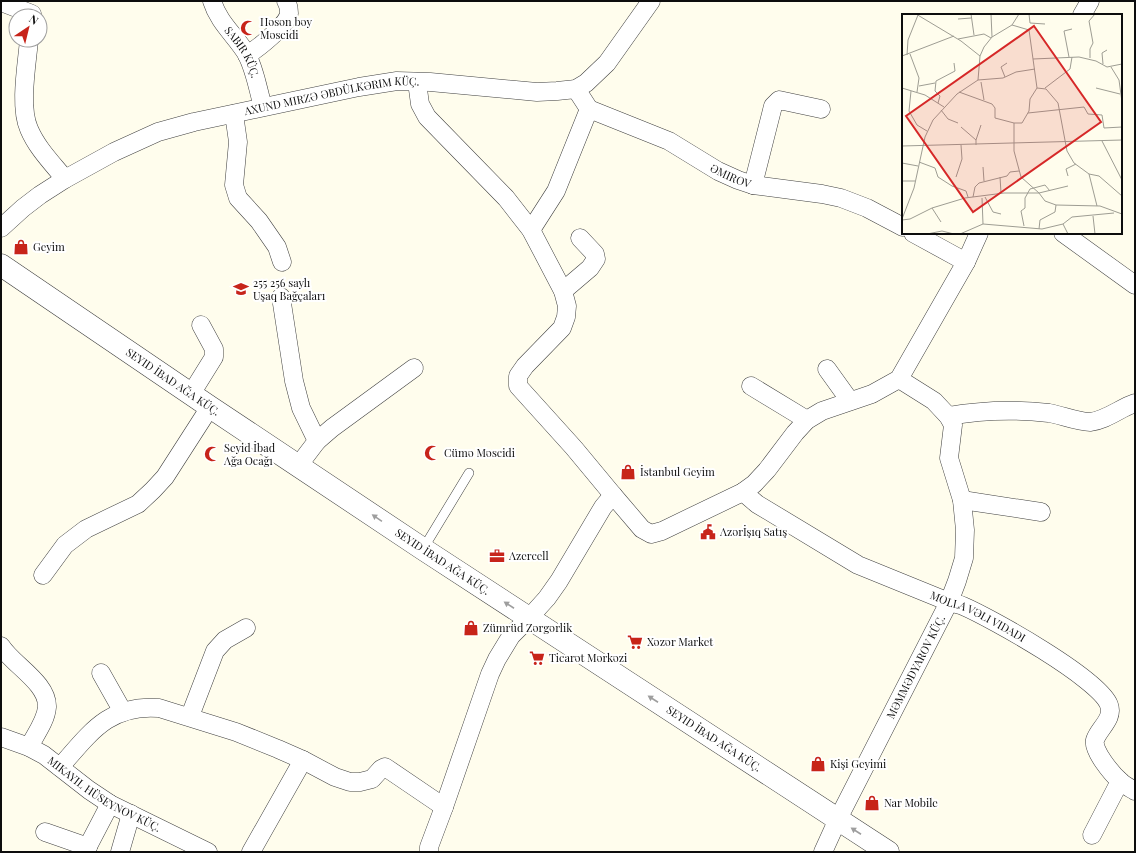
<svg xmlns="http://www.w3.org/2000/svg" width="1136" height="853" font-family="'Playfair Display',serif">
<rect width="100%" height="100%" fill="#fffded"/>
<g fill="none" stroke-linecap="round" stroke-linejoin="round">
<g stroke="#404040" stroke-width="10">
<path id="service" d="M 423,549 L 469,473"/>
</g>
<g stroke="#404040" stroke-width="19">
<g id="minor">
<path id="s1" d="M 212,1 C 219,23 234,34 246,53 C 255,69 258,90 263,107"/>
<path d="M 1,2 L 32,14"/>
<path d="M 1082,15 L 1090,1"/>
<path d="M 29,40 C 27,64 19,107 29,129 C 37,148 52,163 65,179"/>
<path d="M 247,55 C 257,49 288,25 289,13 C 289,9 288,4 286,1"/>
<path d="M 417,82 L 420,104 L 427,117 L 506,198 L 531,230 L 563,291 L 567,306 L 566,317 L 562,328 L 525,366 L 518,376 L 518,386 L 574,448 L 613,495"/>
<path id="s2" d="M 576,89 L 589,109 L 669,141 L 718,171 L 738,180 L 753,185 L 822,194 L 841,198 L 867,208 L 903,227"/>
<path d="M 234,114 L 238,142 L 234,185 L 238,198 L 259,221 L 277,247 L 282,262"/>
<path d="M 753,185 L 773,106 L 779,100 L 821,109"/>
<path id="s3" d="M 1,228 L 23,208 L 40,195 L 65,179 L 114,152 L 158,132 L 194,122 L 359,87 L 397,81 L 430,82 L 537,92 L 557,91 L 576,89 L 586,83 L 607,63 L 651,1"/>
<path d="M 531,230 L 556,191 L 589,109"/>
<path d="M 913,233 L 966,262"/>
<path d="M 1063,233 L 1135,285"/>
<path d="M 563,291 L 590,268 L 596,259 L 595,254 L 580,238"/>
<path d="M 281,297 L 294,381 L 301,408 L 317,441 L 298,466"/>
<path d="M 827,369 L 850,401"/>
<path d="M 751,386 L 807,420"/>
<path d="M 191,394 L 214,357 L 214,349 L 201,325"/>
<path d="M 948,416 C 982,410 1015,409 1049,413 C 1061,415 1078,422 1090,422 C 1107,420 1120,408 1135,403"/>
<path d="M 317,441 L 332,428 L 414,368"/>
<path id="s4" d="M 743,492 L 757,504 L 858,565 L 949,602 C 954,604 959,604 963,606 C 991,618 1100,679 1109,705 C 1114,719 1099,728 1095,740 C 1092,750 1112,774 1120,781 C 1124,785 1130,788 1135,791"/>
<path d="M 962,500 L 1041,512"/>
<path d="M 43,575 L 65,545 L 86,529 L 138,504 L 153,490 L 165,477 L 210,407"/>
<path d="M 1,646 C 13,665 48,683 47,707 C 46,721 35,735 29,747"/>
<path d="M 101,673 L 123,712"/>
<path d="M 190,716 L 215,651 L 225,640 L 246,628"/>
<path id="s5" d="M 1,737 L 29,747 L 44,755 L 89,790 L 110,804 L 208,852"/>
<path d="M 60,767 C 90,733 109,704 159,708 L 236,732 L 278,749 L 303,760 L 335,777 L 350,782 L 360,782 L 372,779 L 381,769 L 385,767 L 444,807"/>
<path d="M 45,832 L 88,847"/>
<path d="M 1092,835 L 1120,781"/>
<path d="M 85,852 L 110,804"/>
<path d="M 120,852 L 131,814"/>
<path d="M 251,852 L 303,760"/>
<path d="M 429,852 L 429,847 L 444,807 L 490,674 L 497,659 L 511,636 L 529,618 L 547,598 L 559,581 L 603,507 L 613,495 L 642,529 L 651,534 L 662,531 L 743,492 L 754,484 L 767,470 L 795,433 L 807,420 L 822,411 L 872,394 L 899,379 L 966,262 L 979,233"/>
<path id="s6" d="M 823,852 L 838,819 L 949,602 L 957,581 L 964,558 L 965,530 L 962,500 L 949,458 L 953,425 L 948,416 L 934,401 L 899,379"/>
</g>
</g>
<g stroke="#404040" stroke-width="23">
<g id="tertiary">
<path id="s7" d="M 1,265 L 210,407 L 423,549 L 888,852"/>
</g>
</g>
<use href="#service" stroke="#fff" stroke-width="9"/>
<use href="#minor" stroke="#fff" stroke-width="18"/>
<use href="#tertiary" stroke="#fff" stroke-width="22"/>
</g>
<defs><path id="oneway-solid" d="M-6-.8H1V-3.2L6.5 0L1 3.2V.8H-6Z"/></defs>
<g fill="#9e9e9e">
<use href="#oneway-solid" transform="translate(377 518) rotate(-146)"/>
<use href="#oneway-solid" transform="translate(509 605) rotate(-147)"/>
<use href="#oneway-solid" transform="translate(653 699) rotate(-147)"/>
<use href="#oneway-solid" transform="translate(856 831) rotate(-147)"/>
</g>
<defs>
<g id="mosque-bare" transform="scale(1.2)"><path d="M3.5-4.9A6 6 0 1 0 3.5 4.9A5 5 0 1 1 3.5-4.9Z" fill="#c7241a" stroke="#fff" stroke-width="2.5" paint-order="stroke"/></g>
<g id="shop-bare" transform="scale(1.2)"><path d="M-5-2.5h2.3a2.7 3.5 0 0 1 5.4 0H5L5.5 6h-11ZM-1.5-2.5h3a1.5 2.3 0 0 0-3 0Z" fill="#c7241a" stroke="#fff" stroke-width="2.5" paint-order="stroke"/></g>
<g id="school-bare" transform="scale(1.2)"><path d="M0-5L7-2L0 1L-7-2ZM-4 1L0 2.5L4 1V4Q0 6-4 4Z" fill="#c7241a" stroke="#fff" stroke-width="2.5" paint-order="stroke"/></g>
<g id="civic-bare" transform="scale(1.2)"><path d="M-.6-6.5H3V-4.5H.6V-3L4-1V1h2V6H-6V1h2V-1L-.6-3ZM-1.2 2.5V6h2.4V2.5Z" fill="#c7241a" stroke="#fff" stroke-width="2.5" paint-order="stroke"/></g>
<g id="office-bare" transform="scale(1.2)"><path d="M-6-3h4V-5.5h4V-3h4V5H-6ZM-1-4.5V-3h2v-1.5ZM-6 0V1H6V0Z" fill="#c7241a" stroke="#fff" stroke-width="2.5" paint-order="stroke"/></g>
<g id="supermarket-bare" transform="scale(1.2)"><path d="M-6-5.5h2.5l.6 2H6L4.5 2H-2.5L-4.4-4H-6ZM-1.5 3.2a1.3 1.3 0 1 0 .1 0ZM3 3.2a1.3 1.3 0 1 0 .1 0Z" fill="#c7241a" stroke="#fff" stroke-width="2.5" paint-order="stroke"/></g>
</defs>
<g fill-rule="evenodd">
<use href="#mosque-bare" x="248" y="28"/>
<use href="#shop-bare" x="21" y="247"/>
<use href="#school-bare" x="241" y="289"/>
<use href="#mosque-bare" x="432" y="453"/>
<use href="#mosque-bare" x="212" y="454"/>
<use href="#shop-bare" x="628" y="472"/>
<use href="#civic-bare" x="708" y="532"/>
<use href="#office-bare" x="497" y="556"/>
<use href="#shop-bare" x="471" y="628"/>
<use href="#supermarket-bare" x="635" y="642"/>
<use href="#supermarket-bare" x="537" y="658"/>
<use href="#shop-bare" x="818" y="764"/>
<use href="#shop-bare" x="872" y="803"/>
</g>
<g text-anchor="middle" stroke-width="4" stroke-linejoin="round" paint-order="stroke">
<g font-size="11" fill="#0d0d0d" stroke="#fff" text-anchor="start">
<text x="260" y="26">Həsən bəy<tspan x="260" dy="13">Məscidi</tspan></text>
<text x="33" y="251">Geyim</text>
<text x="253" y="287">255 256 saylı<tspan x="253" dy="13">Uşaq Bağçaları</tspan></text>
<text x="224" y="452">Seyid İbad<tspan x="224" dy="13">Ağa Ocağı</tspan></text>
<text x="444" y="457">Cümə Məscidi</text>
<text x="640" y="476">İstanbul Geyim</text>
<text x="720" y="536">Azərİşıq Satış</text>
<text x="509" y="560">Azercell</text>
<text x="483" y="632">Zümrüd Zərgərlik</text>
<text x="647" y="646">Xəzər Market</text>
<text x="549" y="662">Ticarət Mərkəzi</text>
<text x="830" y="768">Kişi Geyimi</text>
<text x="884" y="807">Nar Mobile</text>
</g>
<g font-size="11" fill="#0d0d0d" stroke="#fff">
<text dy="4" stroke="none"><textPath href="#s1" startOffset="60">SABIR KÜÇ.</textPath></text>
<text dy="4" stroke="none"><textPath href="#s3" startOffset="363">AXUND MIRZƏ ƏBDÜLKƏRIM KÜÇ.</textPath></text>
<text dy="4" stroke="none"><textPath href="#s2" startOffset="181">ƏMIROV</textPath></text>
<text dy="4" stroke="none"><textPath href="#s7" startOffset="208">SEYID İBAD AĞA KÜÇ.</textPath></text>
<text dy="4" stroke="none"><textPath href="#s7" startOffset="532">SEYID İBAD AĞA KÜÇ.</textPath></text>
<text dy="4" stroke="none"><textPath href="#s4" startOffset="267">MOLLA VƏLI VIDADI</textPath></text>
<text dy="4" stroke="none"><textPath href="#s6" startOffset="207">MƏMMƏDYAROV KÜÇ.</textPath></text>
<text dy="4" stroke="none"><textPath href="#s7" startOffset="856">SEYID İBAD AĞA KÜÇ.</textPath></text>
<text dy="4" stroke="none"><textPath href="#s5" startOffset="119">MIKAYIL HÜSEYNOV KÜÇ.</textPath></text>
</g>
</g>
<g transform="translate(902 14)">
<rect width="220" height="220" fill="#fffded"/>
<path fill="none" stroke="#9e9d93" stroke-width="1" d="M 14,0 L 59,27 L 78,42M 69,0 L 72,21M 89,0 L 90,23M 127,0 L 128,9 L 143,10M 56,5 L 69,4M 110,11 L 127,16 L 135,74 L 128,85 L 127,97 L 120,109 L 112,109 L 112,137 L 119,163 L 137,179 L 166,172M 56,25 L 82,20 L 89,24M 8,40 L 17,64 L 15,78M 5,41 L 6,26 L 16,1M 0,42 L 52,22M 167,43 L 162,17 L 170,15M 188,44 L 188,35 L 191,29 L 187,7 L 193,0M 131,45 L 177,43 L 194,47 L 205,53 L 220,50M 201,50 L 200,39 L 205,36M 209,53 L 217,66 L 220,88M 103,63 L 99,53 L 105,49M 76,66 L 101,64 L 114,58 L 133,55M 79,68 L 82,86M 17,72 L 33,69M 0,74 L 23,81 L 42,93M 135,74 L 144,75 L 156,89 L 165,137 L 172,149 L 187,160 L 195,192M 143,74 L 168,55 L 170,43M 194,74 L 218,80M 9,77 L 7,97 L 15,111 L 25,117M 57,78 L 90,90 L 93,94 L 93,104 L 112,109M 36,89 L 38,82 L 33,77 L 34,67 L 53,57 L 52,49M 39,96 L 46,105 L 56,109M 126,99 L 182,93 L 186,100 L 200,101 L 202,114 L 220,113M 59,113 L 74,126 L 74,131M 74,126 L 79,111M 200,127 L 220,166M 0,132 L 220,126M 17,148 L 33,154 L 36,163 L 50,172 L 64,177 L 66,183M 0,149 L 16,152M 81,153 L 82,167M 187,160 L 197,162 L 220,182M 166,162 L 164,155 L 174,150M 54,163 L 60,145 L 59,131M 98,163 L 99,179M 0,167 L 13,167M 71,183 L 73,173 L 77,169 L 105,162 L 108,158 L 117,157M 83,183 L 91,198 L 99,200M 80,184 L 81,210M 30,194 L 39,208M 191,202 L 193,220M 0,205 L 12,174 L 23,123 L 31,106 L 55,80 L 76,66 L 78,42 L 82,33 L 90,23 L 110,11 L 117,0M 0,206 L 8,205 L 30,194 L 63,184 L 102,179 L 137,179 L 143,187 L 154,191 L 198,192 L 220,200M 161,210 L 170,203 L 212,199M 122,212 L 119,197 L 123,194 L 123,184 L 128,175 L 143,171 L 148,177M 137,215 L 138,206 L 153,198 L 154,191M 25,220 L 40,217 L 52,220M 58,220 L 81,210 L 140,215 L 161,210 L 166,220"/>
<path fill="#d62828" fill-opacity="0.15" stroke="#d62828" stroke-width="2" d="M 132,12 L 199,108 L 71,198 L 4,102 Z"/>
<rect width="220" height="220" fill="none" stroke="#0d0d0d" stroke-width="2"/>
</g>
<rect width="1136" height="853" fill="none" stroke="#0d0d0d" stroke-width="4"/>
<g transform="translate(28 28) rotate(35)"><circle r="19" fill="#ffffff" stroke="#9e9e9e"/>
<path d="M0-3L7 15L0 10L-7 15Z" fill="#c7241a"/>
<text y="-6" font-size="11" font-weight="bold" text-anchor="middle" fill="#0d0d0d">N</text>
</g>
</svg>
